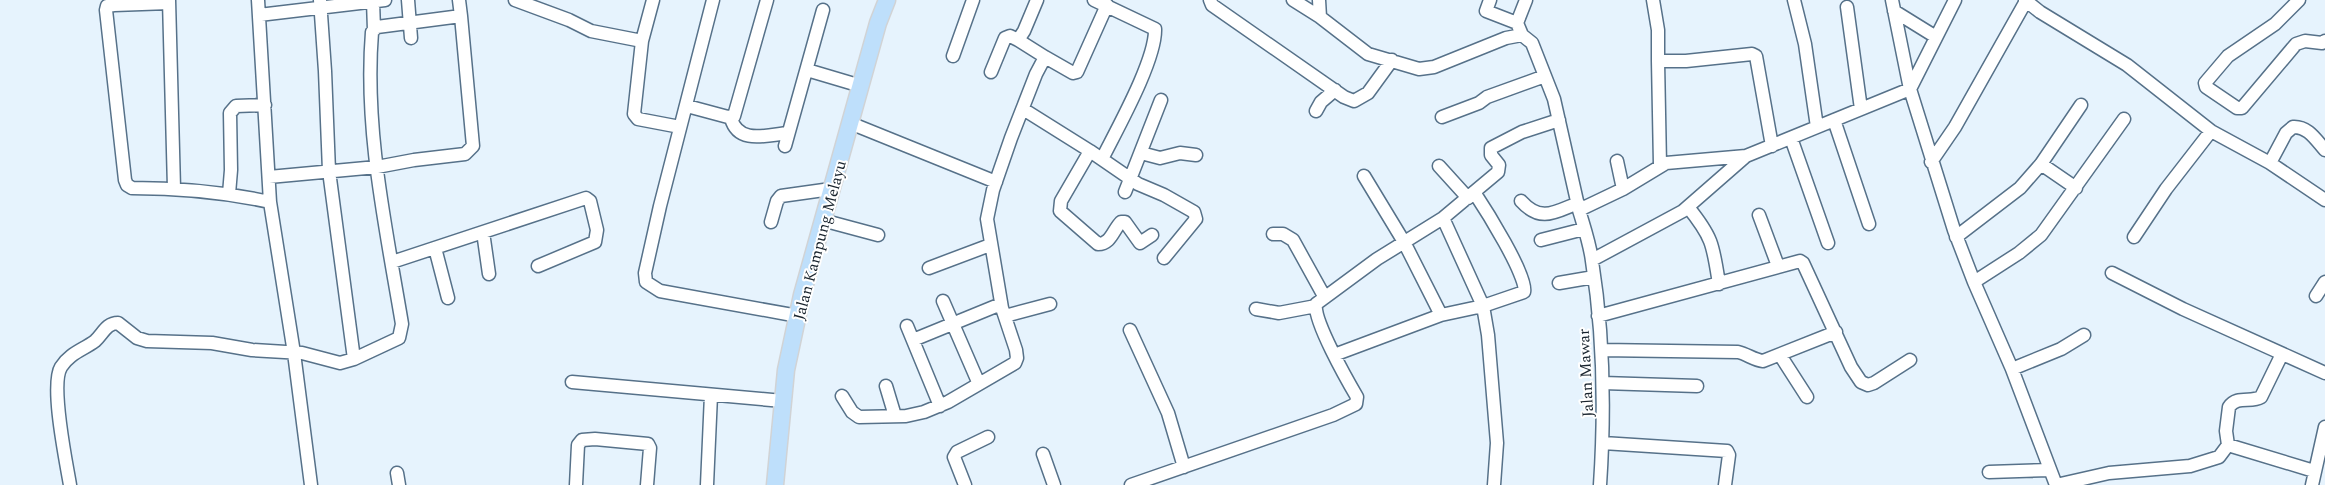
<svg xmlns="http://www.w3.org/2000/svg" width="2325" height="485" font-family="Spectral,serif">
<rect width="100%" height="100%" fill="#e6f3fd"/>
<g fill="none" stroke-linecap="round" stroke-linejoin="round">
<g stroke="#567189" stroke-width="15">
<path id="minor" d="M 169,0 L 174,188
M 258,0 L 270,202 L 294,353 L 311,485
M 320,0 L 325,71 L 329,171 L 354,359
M 408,0 L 411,38
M 515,0 L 569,20 L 591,31 L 642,41
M 653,0 L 642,41 L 634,114 L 638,119 L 680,127
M 713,0 L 660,206 L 645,273 L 646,282 L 660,291 L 798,316
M 1094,0 L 1155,29 C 1156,60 1117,129 1102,159
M 1210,0 L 1212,5 L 1344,97 L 1354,101 L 1368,93 L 1392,60
M 1293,0 L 1320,17 L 1368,54 L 1419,69 L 1434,67 L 1506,38 L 1522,35
M 1319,0 L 1320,17
M 1490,0 L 1486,11 L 1517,23 L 1522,35 L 1532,43 L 1554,99 L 1579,210
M 1653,0 L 1658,30 L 1658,61
M 1794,0 L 1805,44 L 1817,127
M 1892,0 L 1910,89 L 1954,230 L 1974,282 L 2012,369 L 2056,485
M 2025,0 L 2040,12 L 2127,65 L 2211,131 L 2270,163 L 2325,200
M 2299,0 L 2275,24 L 2228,56 L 2205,83 L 2206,87 L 2237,108 L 2242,108 L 2296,44 L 2305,41 L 2322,43 L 2325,41
M 373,1 L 374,30
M 169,3 L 114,5 L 107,6 L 106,10 L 125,180 L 127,185 L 132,188 C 179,188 224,192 270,202
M 1847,7 L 1861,109
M 1894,11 L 1936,37
M 259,15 L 385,0
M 1517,23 L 1526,0
M 1018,40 L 1045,57
M 953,56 L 973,0
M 807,70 L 861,86
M 991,72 L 1005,38 L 1010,36 L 1018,40 L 1024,31 L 1037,0
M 687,106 L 728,117 L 734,116 L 767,0
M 1023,109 L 1090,151 L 1138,184 L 1164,195 L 1194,212 L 1196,219 L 1164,258
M 1316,111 L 1321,102 L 1335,90
M 1442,117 L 1479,103 L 1487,97 L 1545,76
M 731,118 C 738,145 767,135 788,133
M 1834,120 L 1869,224
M 850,123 L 996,182
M 1791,138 L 1828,243
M 785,146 L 823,10
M 1090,151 L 1061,201 L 1060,211 L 1098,244 C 1111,244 1113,230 1121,222 L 1125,222 L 1140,243 L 1152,235
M 1141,153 L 1160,158 L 1180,153 L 1196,155
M 1617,161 L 1623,189
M 1931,162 L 1955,127 L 2026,1
M 2270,163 L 2286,133 L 2293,127 C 2308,126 2316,140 2325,150
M 2041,164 L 2076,188
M 1660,165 L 1658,61 L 1686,61 L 1752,54 L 1756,56 L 1772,146
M 1439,166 L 1468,198
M 1364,176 L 1404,242 L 1441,315
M 269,177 L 377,167 L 414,160 L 465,154 L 473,146 L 461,16
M 1125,192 L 1161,100
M 229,194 L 231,170 L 230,113 L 236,106 L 265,105
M 1521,201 C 1541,223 1555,212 1578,203
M 1688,207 C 1713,238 1713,245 1719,284
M 1759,215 L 1778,266
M 1443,218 L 1483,306 L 1524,292 C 1529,278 1484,207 1474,192
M 822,220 L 878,235
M 771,222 L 777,201 L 781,196 L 831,189
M 483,232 L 489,274
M 1273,234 L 1283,234 L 1293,240 L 1324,296
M 1956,237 L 2020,188 L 2041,164 L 2081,105
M 2134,237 L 2166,189 L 2211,131
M 1541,240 L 1584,229
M 435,248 L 448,298
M 1592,260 L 1683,211 L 1746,156
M 392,262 L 586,198 L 590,201 L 597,230 L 595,242 L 538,266
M 929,268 L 990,245
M 2112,273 L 2183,309 L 2325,373
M 1974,282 L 2019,253 L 2041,235 L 2124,119
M 1559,283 L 1594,277
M 2316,296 L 2325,282
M 943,301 L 979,384
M 1256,309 L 1279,313 L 1316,306
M 1005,316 L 1050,304
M 1598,316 L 1800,261 L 1803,263 L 1851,367 L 1861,382 L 1868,385 L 1874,383 L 1910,360
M 907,326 L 940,406
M 1130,330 L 1168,413 L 1184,467
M 913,340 L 1001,304
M 1602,350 L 1738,352 C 1747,354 1754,360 1763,361 L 1836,332
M 1334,355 L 1441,315 L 1483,306 L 1488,335 L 1497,443 L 1494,485
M 1780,355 L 1807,397
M 2012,369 L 2061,349 L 2084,335
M 572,382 L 783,401
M 1603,383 L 1697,386
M 886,386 L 895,416
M 842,396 L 852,412 L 859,417 L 906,416 L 924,412 L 948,402 L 1015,363 L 1017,358 L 1016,350 L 1002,308 L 987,219 L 993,190 L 1011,138 L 1036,74 L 1045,57 L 1073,73 L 1077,72 L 1107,5
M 1603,443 L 1727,451 L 1729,455 L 1725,485
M 2228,445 L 2226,431 L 2229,407 C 2237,395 2251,403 2261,397 L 2282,354
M 1043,454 L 1054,485
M 1989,472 L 2050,470
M 397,473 L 399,485
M 70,485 C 66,461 50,385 61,367 C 70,353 83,350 95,341 C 103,334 106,323 118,323 L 137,338 L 147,341 L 212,343 L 252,350 L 302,353 L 340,363 L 354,359 L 399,338 L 402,324 C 386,228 364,129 372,32 L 377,27 L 461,16 L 459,0
M 576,485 L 578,445 L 582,440 L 595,439 L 648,444 L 650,448 L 647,485
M 707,485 L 711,395
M 965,485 L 954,457 L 957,452 L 988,437
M 1131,485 L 1333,415 L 1356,404 L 1357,397 C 1347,380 1313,320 1316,304 L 1377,259 L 1443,218 L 1498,172 L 1499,165 L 1491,155 L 1491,148 L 1522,132 L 1559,120
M 1600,485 C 1605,410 1604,336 1592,261 C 1590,244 1584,227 1579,210 L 1623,189 L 1666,163 L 1746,156 L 1910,89 L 1955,0
M 2056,485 L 2109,473 L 2190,466 L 2219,457 L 2228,445 L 2314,471
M 2312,485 L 2325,427"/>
</g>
<g stroke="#d1d3d5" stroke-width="19">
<path id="major" d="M 775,485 L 786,370 L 802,295 L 878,23 L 887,0"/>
</g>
<use href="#minor" stroke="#fff" stroke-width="12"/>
<use href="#major" stroke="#bedffb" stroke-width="16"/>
</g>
<g text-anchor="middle" stroke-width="4" stroke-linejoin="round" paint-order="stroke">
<g font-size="16" fill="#18232d" stroke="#fff">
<text transform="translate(819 240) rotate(-75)" y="6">Jalan Kampung Melayu</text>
<text transform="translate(1585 373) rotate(-93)" y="6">Jalan Mawar</text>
</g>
</g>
</svg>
